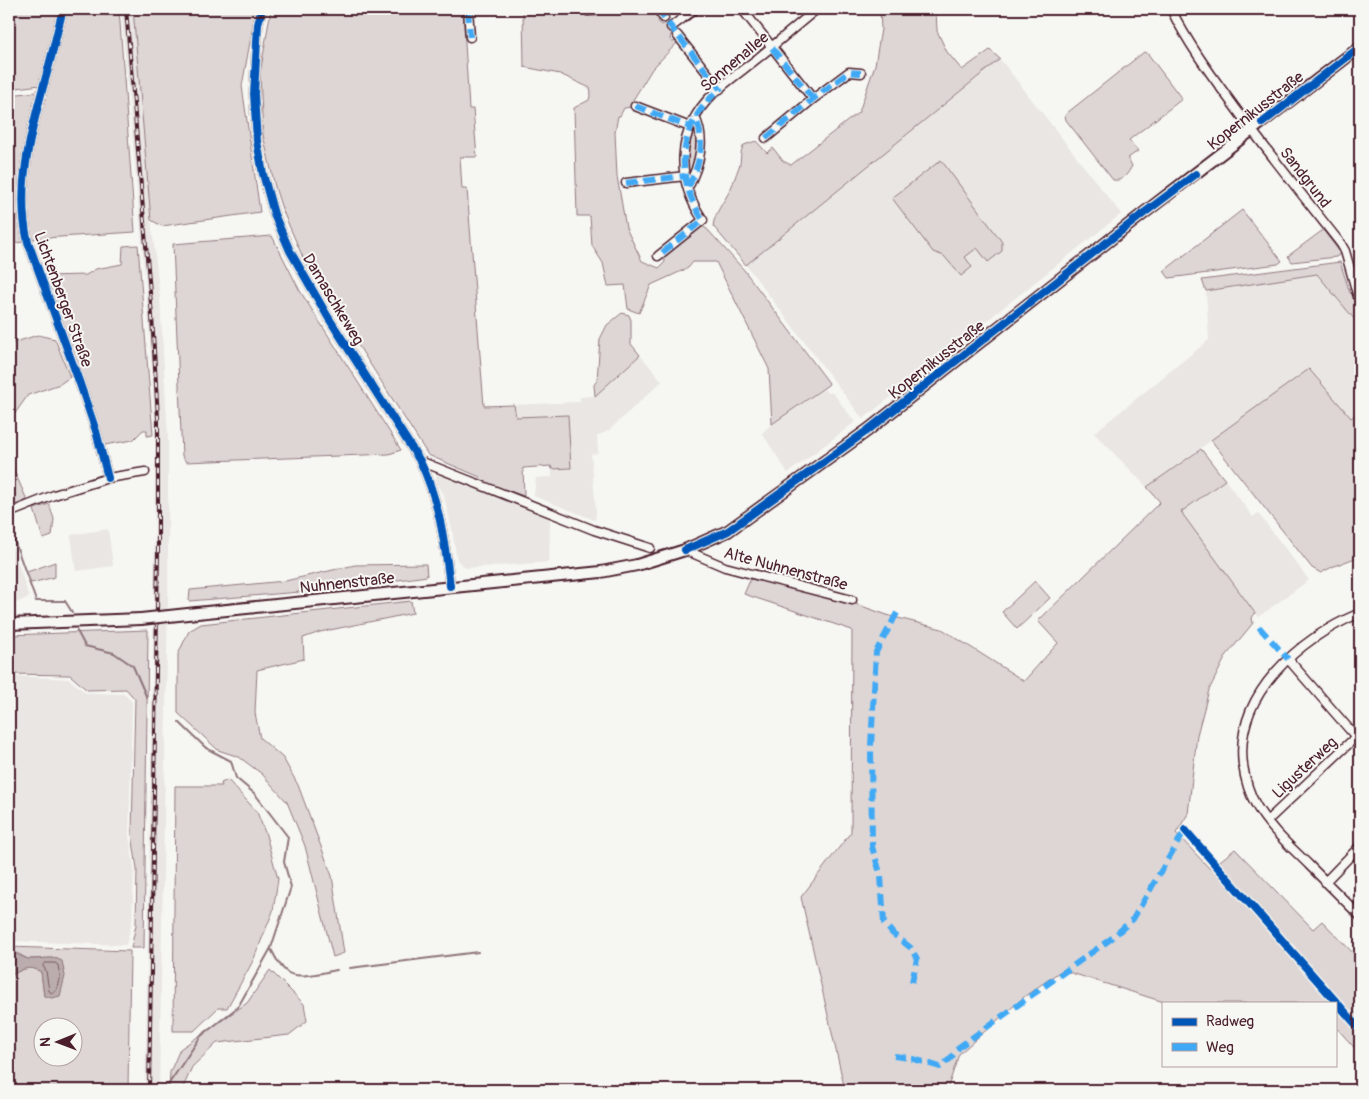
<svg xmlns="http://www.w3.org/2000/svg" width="1369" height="1099" font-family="Pangolin,sans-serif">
<rect width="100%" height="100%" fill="#f6f6f2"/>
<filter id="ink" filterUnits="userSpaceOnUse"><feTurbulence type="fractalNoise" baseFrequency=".02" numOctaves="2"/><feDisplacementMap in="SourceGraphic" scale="10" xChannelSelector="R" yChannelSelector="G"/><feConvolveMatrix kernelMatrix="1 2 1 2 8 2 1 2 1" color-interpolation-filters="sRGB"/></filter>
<g filter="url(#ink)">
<path fill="#e9e6e3" d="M 121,9 L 133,9 L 151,220 L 160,299 L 168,439 L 168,594 L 159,1090 L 145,1090 L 154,595 L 155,440 L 152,369 L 147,300 Z
M 1000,59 L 1121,214 L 863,419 L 746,265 Z
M 1317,274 L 1360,326 L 1360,411 L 1351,418 L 1309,369 L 1147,487 L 1094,433 L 1209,340 L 1206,291 Z
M 640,355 L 662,381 L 608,431 L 597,436 L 598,453 L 591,454 L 596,512 L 595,520 L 534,496 L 536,478 L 552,477 L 552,469 L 571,468 L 516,417 L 514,405 L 580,402 L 580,397 L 595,396 Z
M 824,389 L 828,393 L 833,393 L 855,422 L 788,473 L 762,433 L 772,424 Z
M 441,474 L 550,518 L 549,562 L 466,568 L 457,560 L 452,529 L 443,492 L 439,488 L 436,481 L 436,476 Z
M 1225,480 L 1253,517 L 1258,513 L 1309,580 L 1258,617 L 1181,512 Z
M 108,529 L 113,566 L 76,571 L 71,535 Z
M 13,548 L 29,597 L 16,603 L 9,604 L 9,550 Z
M 9,676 L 69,679 L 86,693 L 124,694 L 132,702 L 129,836 L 134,868 L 132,921 L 126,945 L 9,941 Z"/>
<path fill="#ddd6d5" stroke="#947a80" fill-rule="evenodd" d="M 9,9 L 59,9 L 40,85 L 9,89 Z
M 67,9 L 119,9 L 135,232 L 30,239 C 20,189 35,135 48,87 C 54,61 61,35 67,9 Z
M 133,9 L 256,9 L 242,86 L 260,212 L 162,226 L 151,220 Z
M 271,9 L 463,9 L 469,109 L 473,109 L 477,157 L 460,157 L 462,189 L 467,189 L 484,406 L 514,405 L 516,417 L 568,415 L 571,468 L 552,469 L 551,466 L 523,468 L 524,496 L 479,480 L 480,477 L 428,455 L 304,260 L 282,209 L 275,187 L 263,135 L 260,74 Z
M 523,9 L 578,9 C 587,18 598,20 605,9 L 653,9 L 659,16 L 658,21 L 661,25 L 665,23 L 672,31 L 670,39 L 672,42 L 679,41 L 652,69 L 633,100 L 634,101 L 632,107 L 624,108 L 620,116 L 618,116 L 615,132 L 617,176 L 626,228 L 642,261 L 659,268 L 665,262 L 664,255 L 702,226 L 707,229 L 744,270 L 829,383 L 828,385 L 772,424 L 769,369 L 716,262 L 693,262 L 688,268 L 651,285 L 639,313 L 628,309 L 625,285 L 608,286 L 603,263 L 592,246 L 590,216 L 577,216 L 574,108 L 589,100 L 591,92 L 590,88 L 560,74 L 524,67 Z
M 880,9 L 936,9 L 937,31 L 947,52 L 962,70 L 990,50 L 1000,59 L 746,265 L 713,226 C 715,210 728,198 733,183 C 735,177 738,170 740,164 C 741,157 740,151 744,145 L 756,141 L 767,153 L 773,148 L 783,161 L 791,165 L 859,112 L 875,65 L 881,29 Z
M 1144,52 L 1148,54 L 1182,99 L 1129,140 L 1138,151 L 1128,158 L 1132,166 C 1128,173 1123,182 1113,180 L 1066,120 L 1065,116 L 1067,113 Z
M 37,92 C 27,131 17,173 19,215 C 20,224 21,233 23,242 L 9,244 L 9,95 Z
M 695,125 C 697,145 697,158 688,177 C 687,158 688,143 695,125 Z
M 941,160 L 1002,242 L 1002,251 L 988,262 L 977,248 L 965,257 L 972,267 L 961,276 L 944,256 L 933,252 L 892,198 Z
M 1242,210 L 1282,261 L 1278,264 L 1169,278 L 1164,271 Z
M 1323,230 L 1339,251 L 1339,255 L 1336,257 L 1292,262 L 1288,256 Z
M 272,236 L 300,291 L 401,450 L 389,454 L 186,462 L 182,456 L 173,244 Z
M 138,245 L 153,435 L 147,436 L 147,430 L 143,430 L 133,440 L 104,445 L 95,413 L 45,276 L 86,275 L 96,269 L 122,264 L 123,246 Z
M 1340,262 L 1350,293 L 1360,296 L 1360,326 L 1317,274 L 1206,291 L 1202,280 Z
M 622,313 L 629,315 L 631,320 L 631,344 L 640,355 L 595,396 L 594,385 L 597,380 L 600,339 L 607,325 Z
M 38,335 L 55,339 L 70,377 L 60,384 L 28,395 L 9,422 L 9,344 Z
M 1309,369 L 1351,418 L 1360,411 L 1360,556 L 1332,567 L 1321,573 L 1312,568 L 1211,440 Z
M 1201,449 L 1225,480 L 1181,512 L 1255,613 L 1252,618 L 1253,623 L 1226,656 L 1209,690 L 1197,735 L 1188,814 L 1176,833 L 1210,869 L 1235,849 L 1313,929 L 1322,921 L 1360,960 L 1360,1054 L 1335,1026 L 1335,1003 L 1167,1003 L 1062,970 L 1025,996 L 959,1054 L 947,1090 L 845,1090 L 801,897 L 851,832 L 852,630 L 744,594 L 755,569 L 890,616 L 942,629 L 1024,681 L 1058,643 L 1038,621 L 1160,502 L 1147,487 Z
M 9,459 L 27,500 L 9,508 Z
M 49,504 L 54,519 L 52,536 L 43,539 L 34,509 Z
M 55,562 L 55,577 L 31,583 L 27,572 Z
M 426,564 L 427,576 L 325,590 L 189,601 L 190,590 L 285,581 L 355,565 Z
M 1035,581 L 1050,598 L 1017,629 L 1002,612 Z
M 411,601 L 413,613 L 320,632 L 303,638 L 304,659 L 257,670 L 255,713 L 260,738 L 283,758 L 298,785 L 332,876 L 344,953 L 333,957 L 305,846 L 287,802 L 262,774 L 239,757 L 218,750 L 178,713 L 178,654 L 189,631 L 201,624 Z
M 148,630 L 144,948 L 131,948 L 136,925 L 137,869 L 132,834 L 135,699 L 126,689 L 87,690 L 70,675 L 9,674 L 9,635 Z
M 228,780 L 257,812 L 266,835 L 278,879 L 273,911 L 253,961 L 227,1008 L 218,1008 L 194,1031 L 173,1031 L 175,786 L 222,786 L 221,783 Z
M 9,947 L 130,951 L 128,1090 L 9,1090 L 9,976 L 11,976 C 21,969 30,965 41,972 L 44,996 L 57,958 L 28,959 L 15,952 L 9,952 ZM 42,1026 L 72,1026 L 72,1056 L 42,1056 Z
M 270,970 L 304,1004 L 307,1021 L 289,1035 L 217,1043 L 192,1067 L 182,1090 L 169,1090 L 170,1072 L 180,1049 L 247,1003 Z"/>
<path fill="#bbadae" stroke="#8e747a" d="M 9,952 C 16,952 21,958 29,959 C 40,960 52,955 62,961 L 65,976 L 60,996 L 52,998 L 44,996 L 41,972 C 30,965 21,969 11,976 L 9,976 Z"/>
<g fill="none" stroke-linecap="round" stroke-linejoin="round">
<path stroke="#77585f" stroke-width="1" d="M 45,963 L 55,963 L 58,965 L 60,976 L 56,991 L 52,993 L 49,991 L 46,971 L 43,966 Z"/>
<path stroke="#8e747a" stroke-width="2" d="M 9,526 L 36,601 L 65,601 L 72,612
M 77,631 L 85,646 L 114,653 L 133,666 L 147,698
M 271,949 C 275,957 279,966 287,972 C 297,980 325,972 337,970
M 350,968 L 478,952
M 160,1089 L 168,1085 L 201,1036 L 238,1007 L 271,948 L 291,887 L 284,862 L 288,837 L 255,794 L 236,778 L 231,761 L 206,748 L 179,722
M 142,1090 L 143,1089"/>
<g stroke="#4a1f2b" stroke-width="11">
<path id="minor" d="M 63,9 C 57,32 52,56 45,80 C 31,130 15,190 28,242 L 80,384 L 96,431 L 108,478
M 262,9 L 258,24 L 254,94 L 257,141 L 263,174 L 274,214 L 290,251 L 328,317 L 420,461 C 439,500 445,543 450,586
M 468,9 L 470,37
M 586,9 L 588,11 L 596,9
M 657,9 L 664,18
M 742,9 L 813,99
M 1171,9 C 1187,42 1209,72 1231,102 C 1266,150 1304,197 1341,244 L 1345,251 L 1358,297
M 671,27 L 695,9
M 677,35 L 720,89
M 635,106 L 690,127
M 766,138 L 813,99 L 849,72 L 861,73
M 626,183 L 685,176
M 687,185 L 690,184 L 692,179 C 701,159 705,138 695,117
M 658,256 L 703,220 C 675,179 676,130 713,94 C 727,81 743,70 758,58 C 778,42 797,25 817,9
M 420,461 L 594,530 L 650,548
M 9,513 L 54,495 L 108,478 L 145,472
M 685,550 L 725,567 L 852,600
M 1360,613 C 1301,638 1234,693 1243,765 C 1245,779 1249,793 1256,805 C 1269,828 1291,847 1309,865 C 1326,882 1343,899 1360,916
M 1288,659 L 1356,737
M 1267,821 L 1360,733
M 1325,882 L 1360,846"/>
</g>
<g stroke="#4a1f2b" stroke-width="14">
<path id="major" d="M 197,613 L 601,572 L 637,565 L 685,550 L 728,531 L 868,430 L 1144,213 L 1360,47
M 9,624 L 141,619"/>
</g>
<use href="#minor" stroke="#f6f6f2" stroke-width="8"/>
<use href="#major" stroke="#f6f6f2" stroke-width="10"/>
<g stroke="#4a1f2b" stroke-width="4">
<path id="rail" d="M 126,9 L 152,316 L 158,418 L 158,552 L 149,1090"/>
</g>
<use href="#rail" stroke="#f6f6f2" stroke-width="2" stroke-dasharray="5.5" stroke-linecap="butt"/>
<g stroke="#4a1f2b" stroke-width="14" stroke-linecap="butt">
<path id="major-bridge" d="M 141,619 L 197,613"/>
</g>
<use href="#major-bridge" stroke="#f6f6f2" stroke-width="10"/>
<path stroke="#3fa9f5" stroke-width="6" stroke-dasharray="12 6" stroke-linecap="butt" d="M 468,9 L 470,37
M 657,9 L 720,89 C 678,124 673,175 703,220 L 658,256
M 772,48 L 813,99
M 635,106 L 690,127
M 766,138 L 813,99 L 849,72 L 861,73
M 626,183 L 685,176
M 687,185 L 690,184 L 692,179 C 701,159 705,138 695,117
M 897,613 L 876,652 L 871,746 L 872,847 L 881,876 L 884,923 L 893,934 L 911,948 L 917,959 L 912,982
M 1259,627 L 1288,659
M 894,1056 L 910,1058 L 940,1067 L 950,1059 L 959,1047 L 1112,938 L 1133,919 L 1185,830 L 1187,832"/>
<g stroke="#f6f6f2" stroke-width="11">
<path id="cycleway" d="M 63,9 C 57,32 52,56 45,80 C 31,130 15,190 28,242 L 80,384 L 96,431 L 108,478
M 262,9 L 258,24 L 254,94 L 257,141 L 263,174 L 274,214 L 290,251 L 328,317 L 420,461 C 439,500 445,543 450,586
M 1262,123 L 1360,47
M 685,550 L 728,531 L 868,430 L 1144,213 L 1196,174
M 1185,830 L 1360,1029"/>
</g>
<use href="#cycleway" stroke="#0057b8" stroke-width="8"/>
</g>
</g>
<g text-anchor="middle" stroke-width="4" stroke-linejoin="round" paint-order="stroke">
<g font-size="16" fill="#4a1f2b" stroke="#f6f6f2">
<text transform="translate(734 61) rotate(-40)" y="6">Sonnenallee</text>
<text transform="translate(1255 110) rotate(-38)" y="6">Kopernikusstraße</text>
<text transform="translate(1306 177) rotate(52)" y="6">Sandgrund</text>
<text transform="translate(64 299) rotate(70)" y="6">Lichtenberger Straße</text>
<text transform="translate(334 299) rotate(59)" y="6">Damaschkeweg</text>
<text transform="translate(936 359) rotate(-38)" y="6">Kopernikusstraße</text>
<text transform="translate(786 568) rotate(15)" y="6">Alte Nuhnenstraße</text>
<text transform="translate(347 582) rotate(-6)" y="6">Nuhnenstraße</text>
<text transform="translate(1304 767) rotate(-43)" y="6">Ligusterweg</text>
</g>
</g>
<rect width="1369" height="1099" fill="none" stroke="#f6f6f2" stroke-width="30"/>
<rect x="15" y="15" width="1339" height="1069" fill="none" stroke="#4a1f2b" stroke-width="2" filter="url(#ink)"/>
<rect x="1162" y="1002" width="175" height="65" fill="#f6f6f2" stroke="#b1a0a2"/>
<rect x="1172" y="1018" width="25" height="8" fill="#0057b8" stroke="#b1a0a2"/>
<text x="1206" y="1026" font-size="15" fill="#4a1f2b">Radweg</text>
<rect x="1172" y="1043" width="25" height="8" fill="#3fa9f5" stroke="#b1a0a2"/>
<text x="1206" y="1052" font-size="15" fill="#4a1f2b">Weg</text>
<g transform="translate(58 1042) rotate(269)"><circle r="24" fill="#f6f6f2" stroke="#b1a0a2"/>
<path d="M0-4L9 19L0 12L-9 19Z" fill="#4a1f2b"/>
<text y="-8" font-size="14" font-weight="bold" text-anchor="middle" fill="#4a1f2b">N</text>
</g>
</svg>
